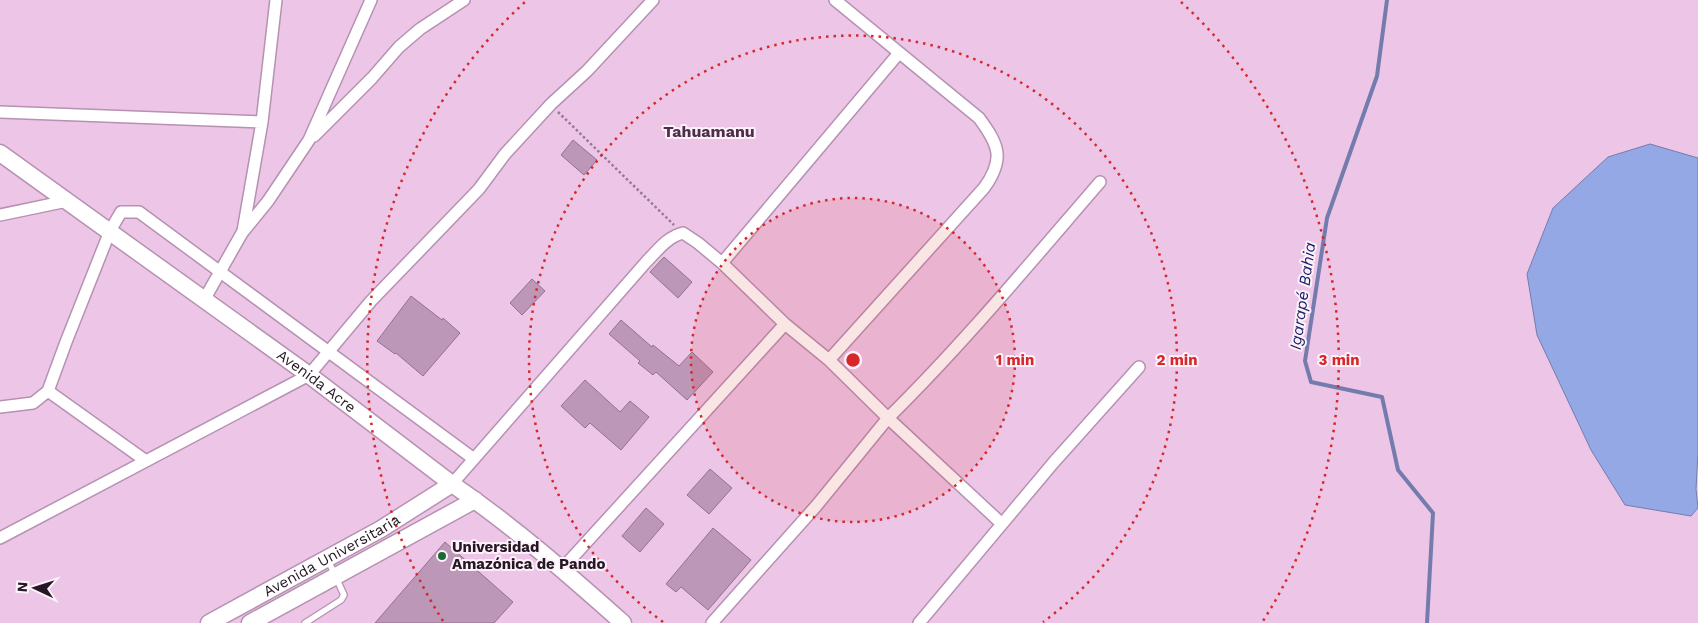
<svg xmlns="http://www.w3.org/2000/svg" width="1698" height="623" font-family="'Work Sans',sans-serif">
<rect width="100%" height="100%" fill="#edc6e7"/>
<path fill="#95a8e6" stroke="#737cac" d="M 1650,144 L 1698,158 L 1698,452 L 1696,489 L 1698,508 L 1691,516 L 1625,505 L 1591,450 L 1537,335 L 1527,274 L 1553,208 L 1608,157 Z"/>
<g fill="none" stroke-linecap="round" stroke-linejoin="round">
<path stroke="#737cac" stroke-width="4" d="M 1387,0 L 1377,76 L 1327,218 L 1305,361 L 1311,382 L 1382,397 L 1398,470 L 1433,513 L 1427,623"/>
</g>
<path fill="#bc97b7" stroke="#94718f" d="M 573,140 L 597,160 L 584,175 L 561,155 Z
M 664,257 L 692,282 L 678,298 L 650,272 Z
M 532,279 L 545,291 L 522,315 L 510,303 Z
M 411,296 L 442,320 L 443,318 L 460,333 L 423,376 L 396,353 L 395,354 L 377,341 Z
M 621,320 L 652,347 L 653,345 L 679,366 L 692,352 L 713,372 L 687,400 L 656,372 L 653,375 L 638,363 L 640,361 L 609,334 Z
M 585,380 L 620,412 L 630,401 L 649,417 L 621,450 L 590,423 L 585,428 L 561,406 Z
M 710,469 L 732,488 L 709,514 L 687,495 Z
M 646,508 L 664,524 L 640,552 L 622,536 Z
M 713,528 L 751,560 L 708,610 L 681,587 L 676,592 L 666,584 Z
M 445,542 L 513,602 L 494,623 L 375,623 Z"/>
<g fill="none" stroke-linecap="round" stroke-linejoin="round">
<g stroke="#b691b1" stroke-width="8">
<path id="lane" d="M 305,623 L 341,600 L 344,595 L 328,560"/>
</g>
<g stroke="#b691b1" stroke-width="14">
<path id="street" d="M 0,112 L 262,122
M 314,136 L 372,78 L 399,47 L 420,29 L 464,0
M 0,215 L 67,201
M 243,231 L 262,122 L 276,0
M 722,263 L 899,53
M 204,300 L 242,233 L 268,201 L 309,140 L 371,0
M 48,391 L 146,461
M 0,407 L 33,403 L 48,391 L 66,342 L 110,231 L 121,212 L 139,212 L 474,459
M 452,484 L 647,261 C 658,250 667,237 683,233 L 698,243 L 722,263 L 785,324
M 1002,524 L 888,418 C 963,344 1031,262 1100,182
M 0,538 L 309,375 L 371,301 L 479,189 L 505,154 L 551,104 L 587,71 L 653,0
M 562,569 L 785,324 L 829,360
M 712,623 L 817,505 L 888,418 L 829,360 L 984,188 C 1005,159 999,145 979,118 L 835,0
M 919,623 L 1054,462 L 1139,367"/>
</g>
<g stroke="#b691b1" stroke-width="19">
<g id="secondary">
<path id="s1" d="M 0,153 L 309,375 L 452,484 C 513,526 568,574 623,623"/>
<path id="s2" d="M 209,623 L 381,529 L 452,484"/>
<path d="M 250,623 L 475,500"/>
</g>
</g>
<path stroke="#967a91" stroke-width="2.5" stroke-dasharray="2.5 2.5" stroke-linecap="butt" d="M 558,112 L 674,225"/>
<use href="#lane" stroke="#fff" stroke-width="5.5"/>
<use href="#street" stroke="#fff" stroke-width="11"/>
<use href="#secondary" stroke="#fff" stroke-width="16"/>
</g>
<circle cx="853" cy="360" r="162" fill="#d62828" fill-opacity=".12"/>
<g fill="none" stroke="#d62828" stroke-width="2.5" stroke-dasharray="2.5 5">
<circle cx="853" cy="360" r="162"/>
<path d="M663 622A324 324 0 1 1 1043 622"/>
<path d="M443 621A486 486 0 0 1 525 2M1181 2A486 486 0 0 1 1263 621"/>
</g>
<circle fill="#1c6937" stroke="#fdf1fb" stroke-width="2" cx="442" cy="556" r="5"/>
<g text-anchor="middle" stroke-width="4" stroke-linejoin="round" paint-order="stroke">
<g font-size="15" fill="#251723" stroke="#fdf1fb">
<text dy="5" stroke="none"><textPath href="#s1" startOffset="390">Avenida Acre</textPath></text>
<text dy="5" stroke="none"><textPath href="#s2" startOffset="140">Avenida Universitaria</textPath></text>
</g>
<g font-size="15" font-weight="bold" fill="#251723" stroke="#fdf1fb" text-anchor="start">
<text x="452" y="552">Universidad<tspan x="452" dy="17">Amazónica de Pando</tspan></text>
</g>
<g font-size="16" font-weight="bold" fill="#4d2e49" stroke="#fdf1fb">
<text x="709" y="137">Tahuamanu</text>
</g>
<g font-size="16" font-style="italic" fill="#161e64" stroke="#fdf1fb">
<text transform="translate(1302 296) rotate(-82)" y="6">Igarapé Bahia</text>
</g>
</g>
<circle cx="853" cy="360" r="8" fill="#d62828" stroke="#fdf1fb" stroke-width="2.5"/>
<g font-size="15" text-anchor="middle" font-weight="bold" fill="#d62828" stroke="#fdf1fb" stroke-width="4" stroke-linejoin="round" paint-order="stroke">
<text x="1015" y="365">1 min</text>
<text x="1177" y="365">2 min</text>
<text x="1339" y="365">3 min</text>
</g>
<g transform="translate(35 588) rotate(274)" stroke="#fdf1fb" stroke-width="4" paint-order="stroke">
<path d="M0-4L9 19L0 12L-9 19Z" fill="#251723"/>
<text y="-8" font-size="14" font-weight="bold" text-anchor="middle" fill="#251723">N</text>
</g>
</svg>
